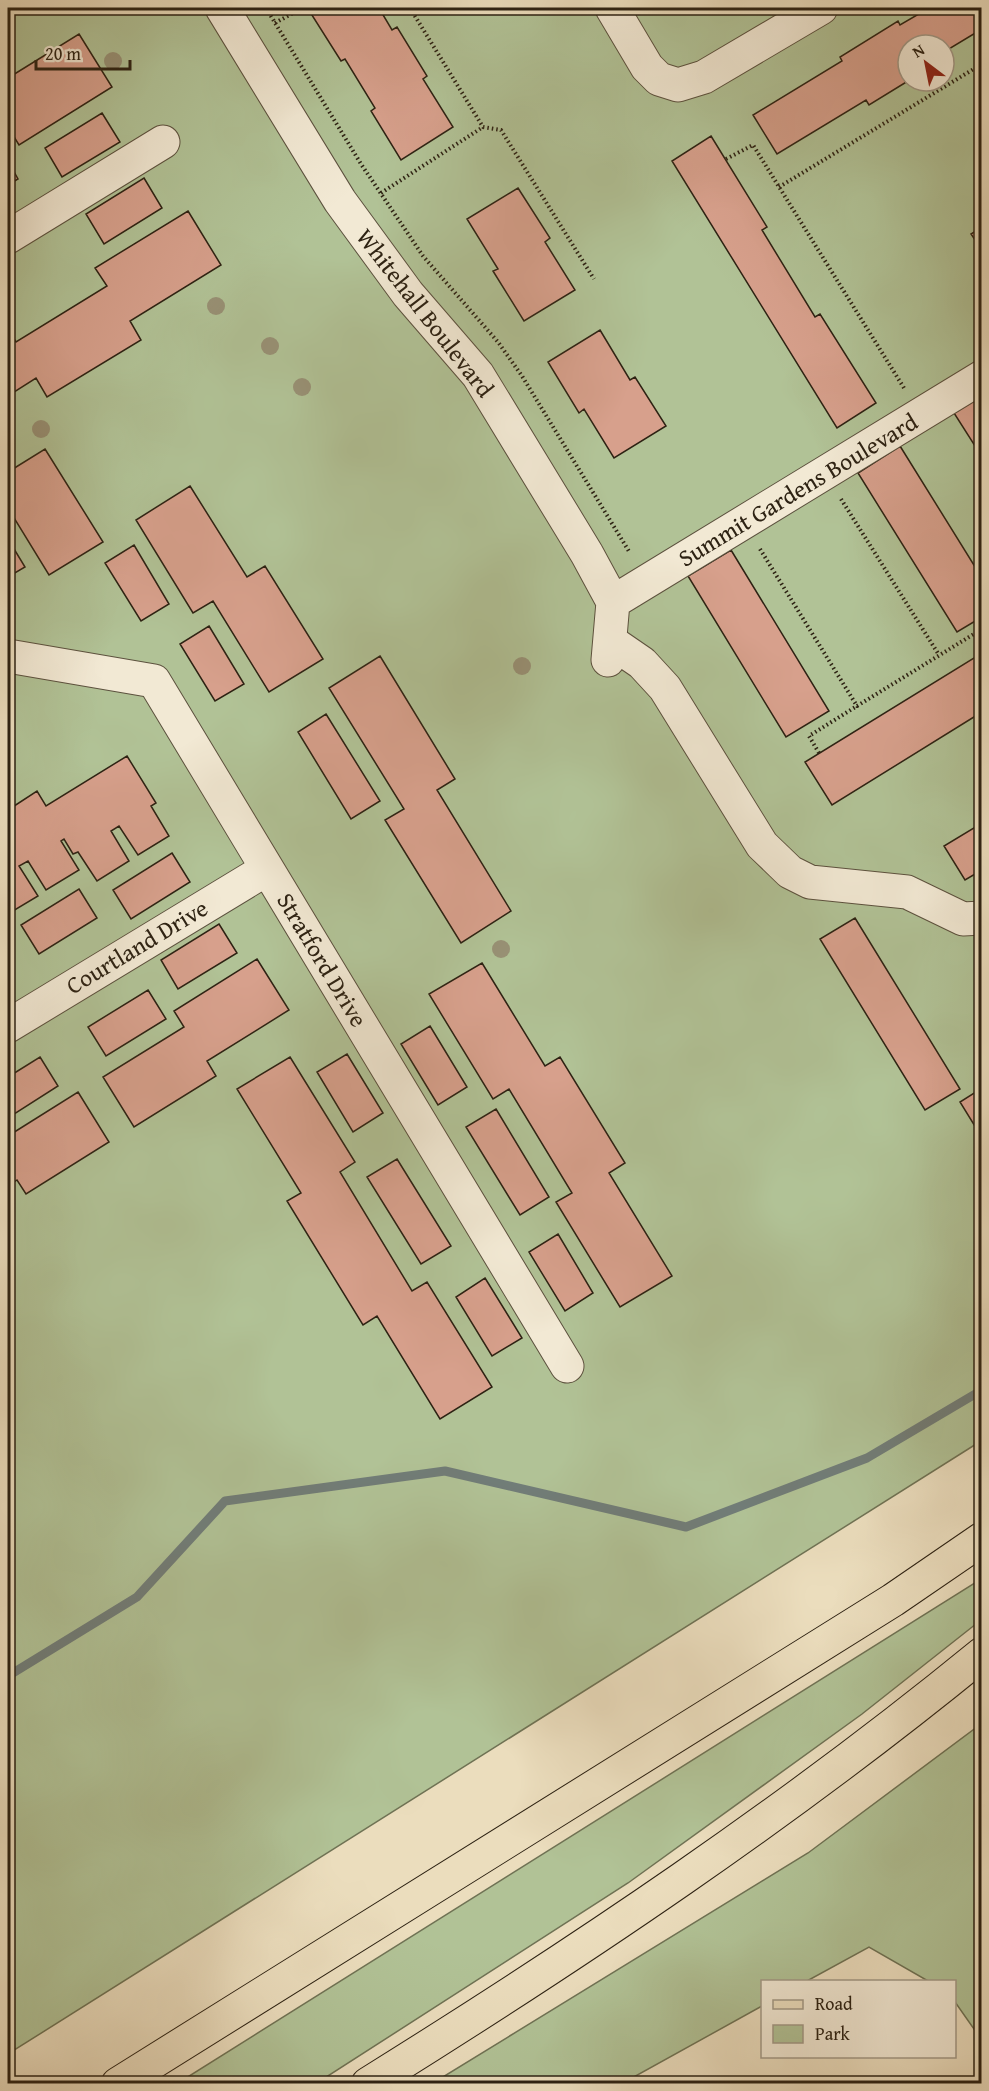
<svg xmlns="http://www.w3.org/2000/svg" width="989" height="2091" font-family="'Gentium Book Plus',serif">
<rect width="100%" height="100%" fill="#ebddbd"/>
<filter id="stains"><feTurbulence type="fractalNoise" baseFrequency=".00333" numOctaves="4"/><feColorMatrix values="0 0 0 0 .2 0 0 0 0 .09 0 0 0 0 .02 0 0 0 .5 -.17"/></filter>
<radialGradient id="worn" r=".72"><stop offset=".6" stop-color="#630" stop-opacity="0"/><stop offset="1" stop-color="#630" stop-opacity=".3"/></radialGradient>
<path fill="#b1c296" stroke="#6f7254" stroke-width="1.5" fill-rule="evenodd" d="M 8,8 L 982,8 L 981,1441 L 8,2054 ZM 908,45 L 944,45 L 944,81 L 908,81 Z
M 981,1579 L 981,1620 L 862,1714 L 628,1883 L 317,2083 L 178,2083 Z
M 981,1724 L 981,2039 L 955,2002 L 954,1982 L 928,1981 L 869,1947 L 807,1981 L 762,1982 L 762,2006 L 623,2083 L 433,2083 L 808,1853 Z"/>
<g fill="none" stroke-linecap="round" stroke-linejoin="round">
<path stroke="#717d78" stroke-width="9" d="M 8,1676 L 137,1597 L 225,1501 L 445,1471 L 686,1527 L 867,1458 L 982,1390"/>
</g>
<path fill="#d7a08c" stroke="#2d2213" stroke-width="1.5" d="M 317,8 L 379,8 L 392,30 L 397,27 L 427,76 L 423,79 L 453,127 L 401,160 L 371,111 L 375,108 L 345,59 L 341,61 L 310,12 Z
M 929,8 L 982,8 L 982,29 L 944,52 L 944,45 L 908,45 L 908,81 L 869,105 L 866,100 L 777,154 L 753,115 L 842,61 L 840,57 L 898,21 L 900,25 Z
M 79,34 L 112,87 L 19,145 L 8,127 L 8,78 Z
M 102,113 L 120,142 L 62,177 L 45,148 Z
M 711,136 L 767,227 L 762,230 L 815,317 L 820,314 L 876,403 L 837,428 L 672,161 Z
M 8,161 L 18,179 L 8,185 Z
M 144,178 L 162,208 L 104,244 L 86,214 Z
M 518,188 L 550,238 L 545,242 L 575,290 L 524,321 L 493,271 L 498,269 L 467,219 Z
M 188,211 L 221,265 L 130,321 L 141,340 L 47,397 L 36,378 L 8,396 L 8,329 L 16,342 L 107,286 L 95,268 Z
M 982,227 L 982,250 L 971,234 Z
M 600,330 L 630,380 L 635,377 L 666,426 L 614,458 L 584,409 L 579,413 L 548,362 Z
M 982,396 L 982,457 L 954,413 Z
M 900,446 L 982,578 L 982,617 L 957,632 L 858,473 Z
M 45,449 L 103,542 L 49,575 L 8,508 L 8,472 Z
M 190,486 L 247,577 L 265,566 L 323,659 L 269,692 L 213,601 L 193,613 L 136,520 Z
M 8,539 L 25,567 L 8,577 Z
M 134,545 L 169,604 L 141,621 L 105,563 Z
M 731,550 L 829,711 L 786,737 L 688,576 Z
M 209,626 L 244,684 L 215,701 L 180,644 Z
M 982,653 L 982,712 L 832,805 L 805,762 Z
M 380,656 L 455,779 L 437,790 L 511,911 L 461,943 L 385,820 L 404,809 L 329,688 Z
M 326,714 L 380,801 L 351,819 L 298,732 Z
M 127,756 L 156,803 L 151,806 L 169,836 L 138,855 L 119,826 L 111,831 L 129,861 L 97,881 L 78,852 L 73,854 L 64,839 L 61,841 L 79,870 L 46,890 L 28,861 L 19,866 L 38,896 L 8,914 L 8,810 L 37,791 L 46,806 Z
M 982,823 L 982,870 L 965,880 L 944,846 Z
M 172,853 L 190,882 L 131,919 L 113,890 Z
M 79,889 L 97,918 L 39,954 L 21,925 Z
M 855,918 L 960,1089 L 925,1110 L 820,939 Z
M 219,924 L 237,953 L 178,989 L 161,960 Z
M 257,959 L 289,1010 L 207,1061 L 216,1076 L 134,1127 L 103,1077 L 184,1027 L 174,1011 Z
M 482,963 L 545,1066 L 560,1057 L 625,1163 L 609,1173 L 672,1276 L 620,1307 L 556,1202 L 572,1193 L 509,1089 L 493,1099 L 429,994 Z
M 148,990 L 166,1019 L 106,1056 L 88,1027 Z
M 430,1026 L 467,1087 L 438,1105 L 401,1044 Z
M 347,1054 L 383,1113 L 353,1132 L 317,1072 Z
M 40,1057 L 58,1086 L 8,1118 L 8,1077 Z
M 290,1057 L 355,1162 L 340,1172 L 412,1291 L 427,1282 L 492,1387 L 440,1419 L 377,1316 L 363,1325 L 287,1201 L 301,1193 L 237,1089 Z
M 982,1088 L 982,1136 L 981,1136 L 960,1102 Z
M 78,1092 L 109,1142 L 26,1194 L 17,1180 L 8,1186 L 8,1136 Z
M 496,1109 L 549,1197 L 520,1215 L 466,1127 Z
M 397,1159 L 451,1246 L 421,1264 L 367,1177 Z
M 558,1234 L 593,1293 L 565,1311 L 529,1252 Z
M 485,1278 L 522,1338 L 492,1356 L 456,1297 Z"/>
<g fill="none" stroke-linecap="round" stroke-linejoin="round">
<g stroke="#5c513e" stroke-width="35">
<path id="minor" d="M 222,8 L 340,201 L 408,294 L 478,375 L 587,554 L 613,602 L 608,660
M 612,8 L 647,67 L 659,79 L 678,85 L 704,77 L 821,8
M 8,237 L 163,142
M 613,602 L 982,377
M 610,641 L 642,663 L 665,688 L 762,845 L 790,872 L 810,882 L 907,892 L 963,919 L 982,918
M 8,656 L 154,681 L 567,1366
M 8,1026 L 267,869"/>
</g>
<g stroke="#2d2213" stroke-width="35">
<path id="major" d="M 118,2084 L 893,1600 L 982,1539
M 368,2084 C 580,1952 789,1812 982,1654"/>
</g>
<path stroke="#2d2213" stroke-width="4" stroke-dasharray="1.5 3" stroke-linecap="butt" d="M 266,8 L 361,164 L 423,256 L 498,342 L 522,376 L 630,553
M 410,8 L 483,127 L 501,130 L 594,279
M 275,23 L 302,8
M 726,159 L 753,145 L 904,388
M 779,187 L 982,64
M 381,193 L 483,127
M 841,499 L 939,655
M 760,549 L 857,706 L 982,629
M 819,753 L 809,736 L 857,706"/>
<use href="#minor" stroke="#f2e9d4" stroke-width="33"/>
<use href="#major" stroke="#ebddbd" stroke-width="33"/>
</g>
<g fill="#989175">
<circle cx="113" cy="61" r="9"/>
<circle cx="216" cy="306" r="9"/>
<circle cx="270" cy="346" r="9"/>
<circle cx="302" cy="387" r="9"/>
<circle cx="41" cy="429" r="9"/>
<circle cx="522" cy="666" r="9"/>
<circle cx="501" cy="949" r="9"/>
</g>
<g text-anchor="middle" stroke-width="6" stroke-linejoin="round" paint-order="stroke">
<g font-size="24" fill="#2d2213" stroke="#f2e9d4">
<text transform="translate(425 313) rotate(52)" y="8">Whitehall Boulevard</text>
<text transform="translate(798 490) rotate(-31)" y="8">Summit Gardens Boulevard</text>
<text transform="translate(137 947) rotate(-31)" y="8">Courtland Drive</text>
<text transform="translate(322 960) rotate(59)" y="8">Stratford Drive</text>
</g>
</g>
<rect width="989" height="2091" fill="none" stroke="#ebddbd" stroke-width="30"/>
<rect x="9" y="9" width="971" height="2073" fill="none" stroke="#2d2213" stroke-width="3"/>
<rect x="15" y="15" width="959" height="2061" fill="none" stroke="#2d2213" stroke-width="1.5"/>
<rect x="761" y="1980" width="195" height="78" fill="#f2e9d4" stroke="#a39987" stroke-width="1.5"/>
<rect x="773" y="2000" width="30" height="9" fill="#ebddbd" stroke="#a39987" stroke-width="1.5"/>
<text x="815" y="2010" font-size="18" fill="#2d2213">Road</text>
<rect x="773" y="2025" width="30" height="18" fill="#b1c296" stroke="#a39987" stroke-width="1.5"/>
<text x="815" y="2040" font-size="18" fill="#2d2213">Park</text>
<g transform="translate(926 63) rotate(328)"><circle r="28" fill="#f2e9d4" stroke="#a39987" stroke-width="1.5"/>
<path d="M0-4.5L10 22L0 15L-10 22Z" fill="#8f2418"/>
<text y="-9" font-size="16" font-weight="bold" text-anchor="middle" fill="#2d2213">N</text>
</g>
<path d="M36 60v9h94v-9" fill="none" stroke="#2d2213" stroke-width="3"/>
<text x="45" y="60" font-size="18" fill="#2d2213" stroke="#f2e9d4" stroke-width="4.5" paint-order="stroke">20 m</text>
<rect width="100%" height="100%" filter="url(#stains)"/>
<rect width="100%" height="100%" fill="url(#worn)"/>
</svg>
